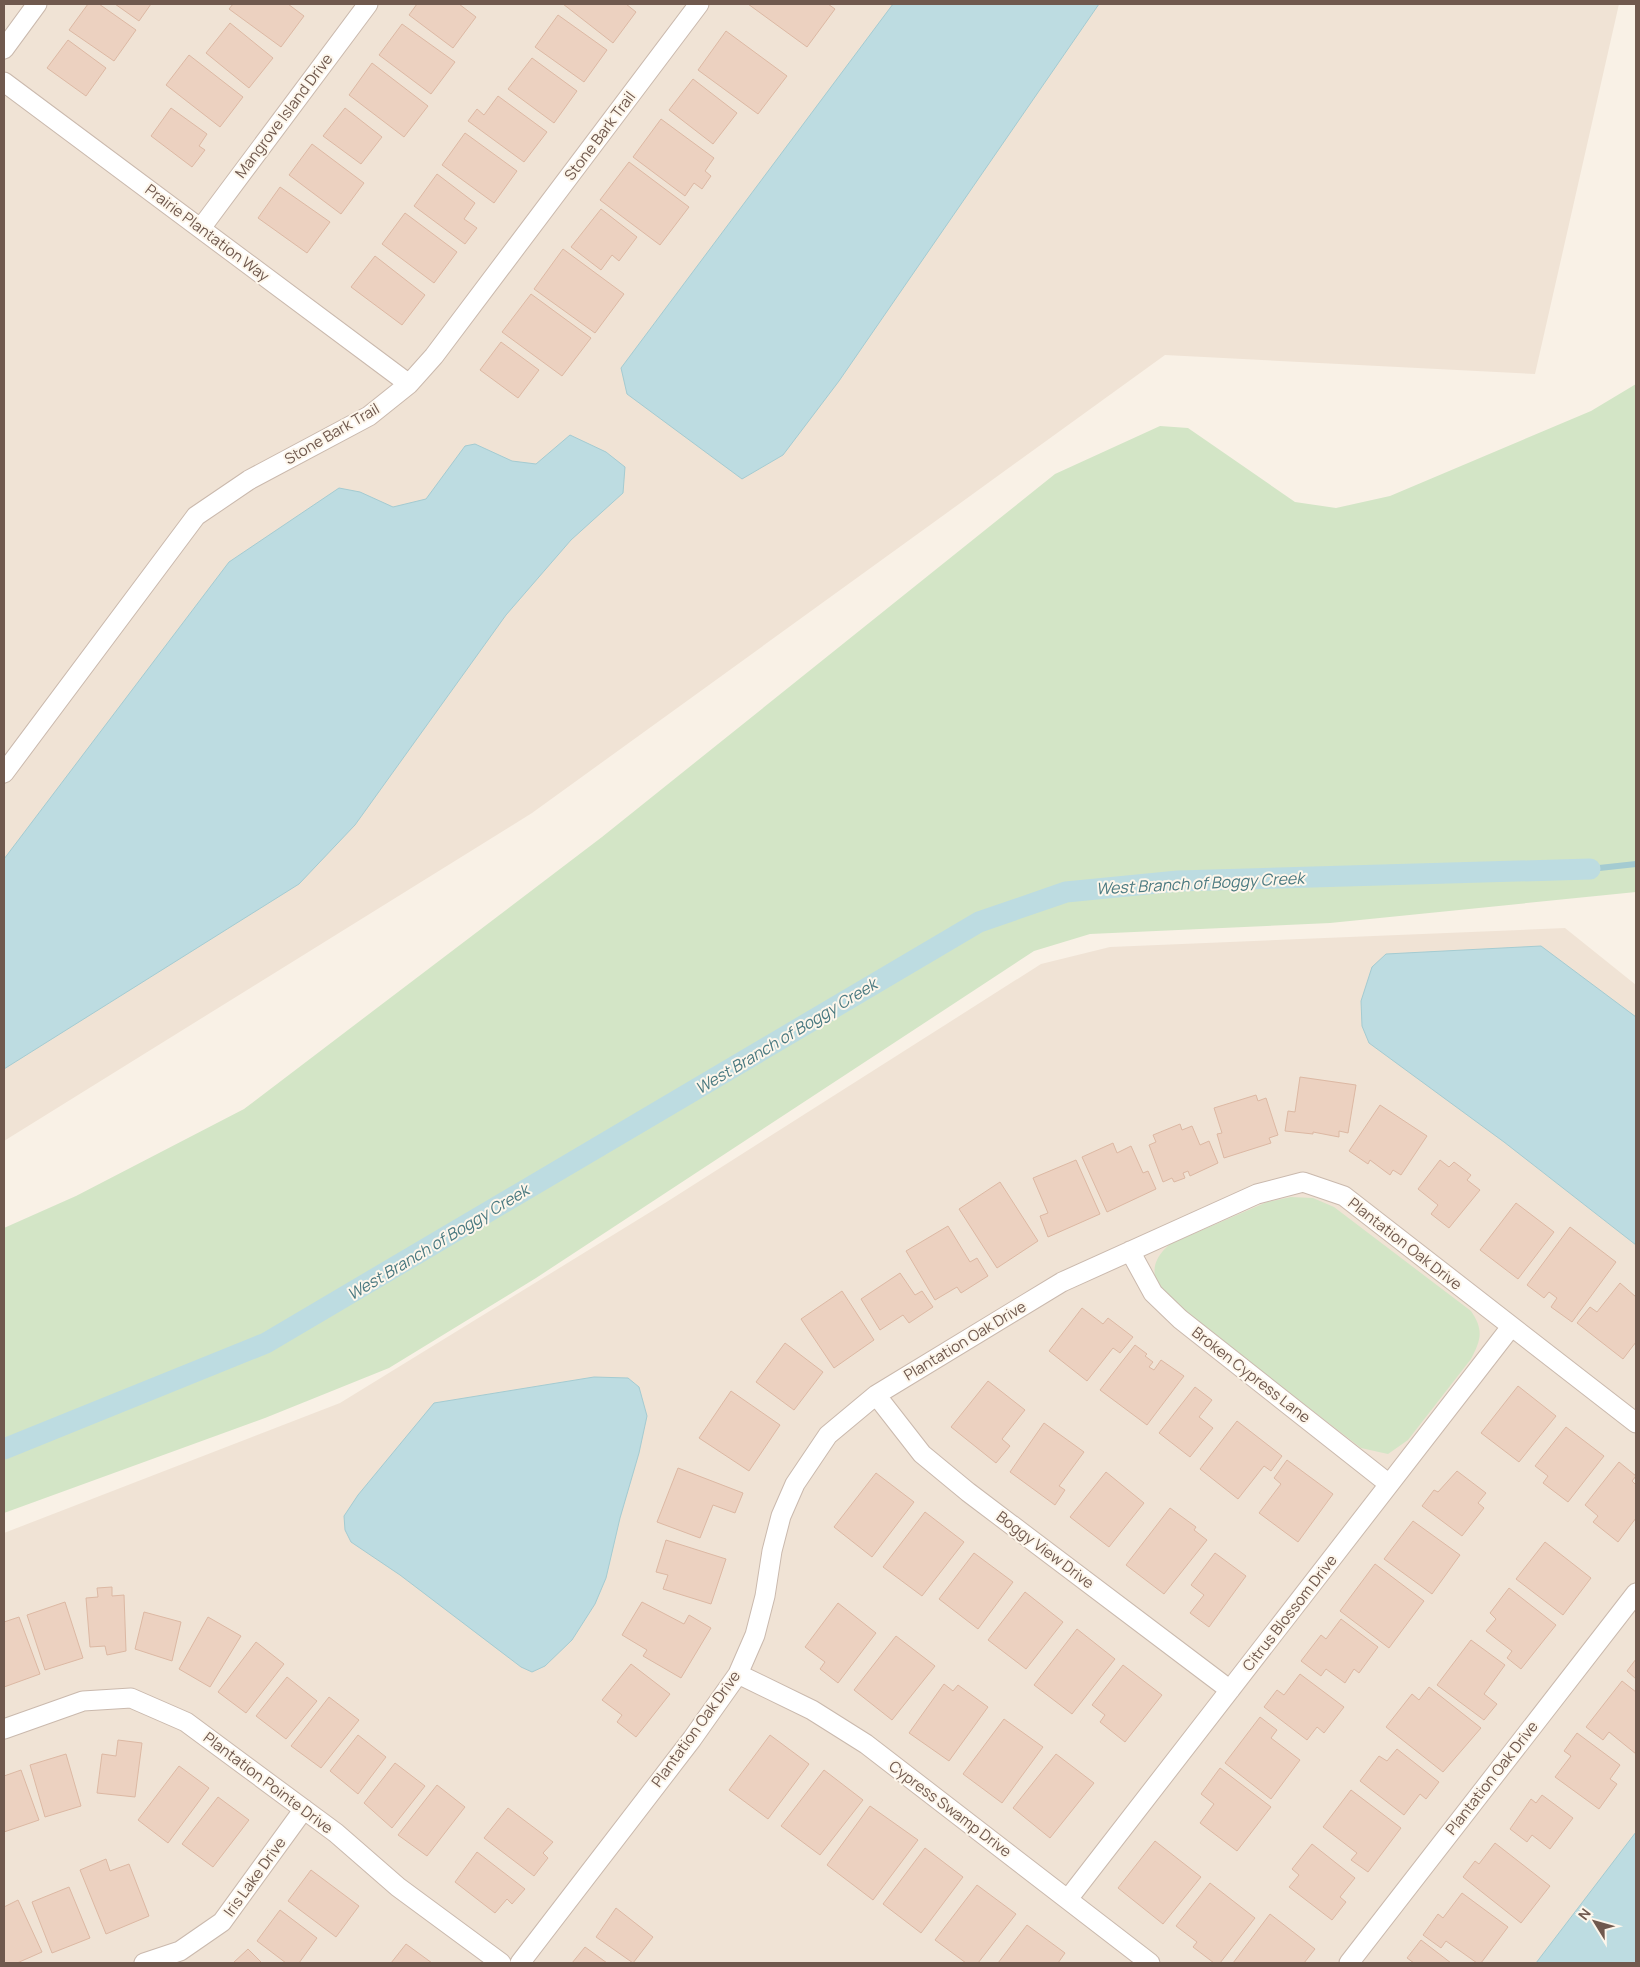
<svg xmlns="http://www.w3.org/2000/svg" width="1640" height="1967" font-family="Manrope,sans-serif">
<rect width="100%" height="100%" fill="#f9f1e6"/>
<path fill="#f0e3d5" d="M 4,4 L 1619,4 L 1535,374 L 1165,355 L 532,813 L 4,1141 Z
M 1565,928 L 1636,985 L 1636,1963 L 4,1963 L 4,1533 L 340,1403 L 665,1203 L 1041,964 L 1110,947 Z"/>
<path fill="#d3e5c6" d="M 1636,384 L 1636,892 L 1330,923 L 1090,934 L 1034,951 L 536,1278 L 389,1368 L 265,1418 L 4,1513 L 4,1228 L 76,1196 L 244,1109 L 602,837 L 1055,474 L 1160,426 L 1188,428 L 1295,502 L 1336,508 L 1390,496 L 1591,411 Z
M 1291,1197 L 1313,1198 L 1334,1207 L 1471,1311 C 1484,1330 1481,1340 1471,1359 L 1408,1440 L 1388,1454 L 1361,1448 L 1169,1300 C 1151,1280 1148,1263 1170,1244 L 1267,1202 Z"/>
<path fill="#bddce1" stroke="#a4cbd1" d="M 893,4 L 1099,4 L 839,381 L 783,455 L 742,479 L 627,394 L 621,368 Z
M 570,435 L 606,452 L 625,467 L 623,493 L 571,540 L 506,615 L 355,825 L 299,884 L 4,1069 L 4,859 L 229,562 L 339,488 L 360,492 L 393,507 L 426,499 L 465,446 L 475,444 L 512,461 L 536,464 Z
M 1541,946 L 1636,1017 L 1636,1245 L 1504,1142 L 1369,1043 L 1362,1026 L 1361,1001 L 1372,967 L 1386,954 Z
M 594,1377 L 628,1378 L 639,1387 L 647,1416 L 639,1453 L 620,1518 L 606,1578 L 595,1604 L 572,1640 L 545,1666 L 532,1672 L 521,1667 L 400,1575 L 351,1542 L 345,1530 L 344,1516 L 358,1495 L 434,1403 Z
M 1636,1832 L 1636,1963 L 1536,1963 Z"/>
<g fill="none" stroke-linecap="round" stroke-linejoin="round">
<path stroke="#a4cbd1" stroke-width="6" d="M 1590,869 L 1636,864"/>
<path stroke="#bddce1" stroke-width="21" d="M 4,1449 L 266,1343 L 979,922 L 1066,892 L 1178,881 L 1590,869"/>
</g>
<path fill="#ecd1c0" stroke="#dcb8a3" d="M 88,4 L 99,4 L 136,30 L 114,61 L 69,30 Z
M 115,4 L 151,4 L 139,21 Z
M 233,4 L 288,4 L 304,16 L 281,47 L 229,9 Z
M 417,4 L 459,4 L 476,17 L 453,48 L 409,15 Z
M 563,4 L 626,4 L 636,12 L 613,43 Z
M 748,4 L 828,4 L 835,9 L 807,47 Z
M 558,15 L 607,50 L 584,82 L 535,47 Z
M 230,23 L 273,58 L 249,88 L 206,53 Z
M 402,24 L 455,62 L 431,94 L 379,55 Z
M 726,31 L 787,76 L 758,114 L 698,70 Z
M 68,40 L 106,68 L 86,96 L 47,68 Z
M 189,55 L 243,97 L 220,127 L 166,85 Z
M 532,58 L 577,91 L 554,123 L 508,89 Z
M 372,63 L 428,106 L 404,137 L 349,95 Z
M 693,79 L 737,113 L 713,144 L 669,110 Z
M 498,96 L 547,132 L 524,162 L 468,121 L 477,109 L 484,115 Z
M 171,108 L 207,134 L 199,146 L 205,150 L 192,167 L 151,136 Z
M 345,108 L 382,137 L 361,164 L 323,136 Z
M 661,119 L 714,158 L 705,171 L 711,176 L 702,189 L 694,183 L 685,196 L 633,157 Z
M 465,133 L 517,171 L 494,203 L 442,165 Z
M 312,144 L 364,183 L 341,214 L 289,175 Z
M 629,162 L 689,207 L 660,245 L 600,200 Z
M 437,174 L 475,203 L 464,219 L 477,228 L 465,244 L 414,206 Z
M 280,187 L 330,222 L 307,253 L 258,218 Z
M 601,209 L 637,237 L 619,261 L 612,255 L 601,270 L 571,247 Z
M 405,213 L 457,252 L 434,283 L 382,244 Z
M 563,249 L 624,294 L 595,333 L 534,289 Z
M 375,256 L 425,295 L 402,325 L 351,287 Z
M 531,294 L 591,338 L 562,376 L 502,332 Z
M 501,342 L 539,370 L 518,398 L 480,370 Z
M 1300,1077 L 1356,1085 L 1348,1133 L 1339,1131 L 1339,1137 L 1313,1132 L 1313,1134 L 1285,1131 L 1288,1111 L 1295,1112 Z
M 1256,1095 L 1258,1101 L 1266,1098 L 1278,1135 L 1269,1138 L 1271,1143 L 1224,1158 L 1217,1134 L 1222,1133 L 1214,1108 Z
M 1380,1105 L 1427,1136 L 1401,1175 L 1393,1170 L 1390,1175 L 1370,1160 L 1368,1164 L 1349,1151 Z
M 1180,1124 L 1182,1130 L 1192,1126 L 1200,1145 L 1209,1141 L 1218,1163 L 1190,1176 L 1188,1171 L 1183,1173 L 1185,1178 L 1174,1182 L 1172,1178 L 1163,1182 L 1149,1145 L 1156,1142 L 1153,1135 Z
M 1113,1143 L 1117,1153 L 1131,1146 L 1143,1173 L 1148,1171 L 1156,1189 L 1107,1212 L 1082,1157 Z
M 1076,1160 L 1100,1214 L 1048,1237 L 1040,1216 L 1048,1213 L 1033,1178 Z
M 1440,1160 L 1449,1167 L 1454,1162 L 1471,1175 L 1467,1180 L 1480,1190 L 1449,1228 L 1431,1214 L 1438,1205 L 1418,1189 Z
M 1000,1182 L 1038,1241 L 997,1268 L 959,1209 Z
M 1516,1203 L 1554,1232 L 1518,1279 L 1480,1250 Z
M 948,1226 L 970,1262 L 977,1258 L 988,1276 L 961,1293 L 957,1287 L 935,1300 L 906,1251 Z
M 1570,1227 L 1616,1262 L 1572,1322 L 1551,1307 L 1557,1298 L 1549,1292 L 1544,1298 L 1527,1285 Z
M 900,1273 L 915,1295 L 922,1291 L 933,1307 L 909,1323 L 903,1315 L 880,1330 L 861,1299 Z
M 1620,1283 L 1636,1297 L 1636,1342 L 1623,1359 L 1577,1323 L 1590,1307 L 1597,1312 Z
M 842,1291 L 874,1340 L 834,1368 L 801,1319 Z
M 1082,1308 L 1103,1324 L 1108,1318 L 1133,1337 L 1120,1353 L 1113,1348 L 1087,1381 L 1049,1351 Z
M 785,1343 L 823,1372 L 794,1410 L 756,1382 Z
M 1135,1345 L 1147,1354 L 1145,1356 L 1153,1362 L 1149,1367 L 1154,1370 L 1161,1360 L 1184,1376 L 1147,1425 L 1100,1390 Z
M 988,1381 L 1025,1410 L 1002,1439 L 1010,1446 L 996,1463 L 951,1427 Z
M 1518,1386 L 1556,1416 L 1519,1462 L 1481,1433 Z
M 1195,1387 L 1212,1400 L 1199,1417 L 1213,1428 L 1190,1457 L 1159,1433 Z
M 731,1391 L 780,1425 L 749,1471 L 699,1438 Z
M 1237,1421 L 1282,1456 L 1271,1471 L 1264,1466 L 1238,1499 L 1200,1469 Z
M 1044,1423 L 1084,1452 L 1059,1486 L 1065,1490 L 1055,1505 L 1010,1472 Z
M 1566,1427 L 1604,1456 L 1568,1502 L 1543,1483 L 1548,1476 L 1535,1466 Z
M 1287,1460 L 1333,1494 L 1298,1542 L 1259,1513 L 1281,1484 L 1274,1478 Z
M 1619,1462 L 1636,1476 L 1632,1481 L 1636,1485 L 1636,1518 L 1618,1542 L 1593,1522 L 1598,1516 L 1585,1505 Z
M 678,1468 L 743,1493 L 735,1513 L 713,1505 L 700,1538 L 657,1522 Z
M 1457,1471 L 1486,1493 L 1478,1503 L 1484,1508 L 1462,1536 L 1422,1506 L 1434,1490 L 1438,1492 Z
M 1106,1472 L 1144,1503 L 1109,1547 L 1070,1517 Z
M 876,1473 L 914,1502 L 872,1557 L 834,1527 Z
M 1170,1508 L 1196,1527 L 1194,1530 L 1207,1540 L 1164,1594 L 1126,1565 Z
M 925,1512 L 964,1542 L 922,1596 L 883,1567 Z
M 1413,1521 L 1460,1555 L 1432,1594 L 1384,1559 Z
M 666,1540 L 726,1559 L 711,1604 L 663,1589 L 668,1575 L 656,1572 Z
M 1545,1542 L 1591,1578 L 1563,1615 L 1516,1579 Z
M 974,1553 L 1013,1582 L 978,1629 L 939,1599 Z
M 1215,1553 L 1246,1576 L 1209,1627 L 1190,1613 L 1204,1595 L 1191,1585 Z
M 1375,1564 L 1424,1601 L 1389,1648 L 1340,1611 Z
M 112,1587 L 112,1596 L 124,1595 L 126,1651 L 107,1655 L 105,1646 L 90,1647 L 86,1598 L 98,1597 L 97,1588 Z
M 1509,1588 L 1556,1625 L 1521,1669 L 1507,1658 L 1512,1651 L 1486,1631 L 1496,1619 L 1490,1613 Z
M 1025,1592 L 1063,1622 L 1026,1669 L 988,1640 Z
M 65,1602 L 83,1658 L 45,1670 L 27,1615 Z
M 642,1602 L 684,1624 L 689,1615 L 711,1628 L 681,1678 L 643,1656 L 647,1650 L 622,1635 Z
M 838,1603 L 876,1633 L 838,1683 L 820,1669 L 825,1662 L 805,1647 Z
M 144,1612 L 181,1622 L 172,1661 L 135,1649 Z
M 19,1617 L 40,1674 L 4,1687 L 4,1622 Z
M 208,1617 L 241,1636 L 210,1687 L 179,1669 Z
M 1341,1619 L 1378,1647 L 1359,1673 L 1354,1669 L 1345,1683 L 1326,1669 L 1321,1676 L 1301,1661 L 1321,1635 L 1326,1639 Z
M 1077,1629 L 1115,1659 L 1072,1714 L 1034,1685 Z
M 896,1636 L 935,1666 L 892,1720 L 854,1690 Z
M 1471,1640 L 1505,1665 L 1484,1694 L 1497,1704 L 1484,1720 L 1437,1685 Z
M 256,1642 L 284,1664 L 246,1713 L 218,1692 Z
M 1636,1659 L 1636,1679 L 1627,1671 Z
M 631,1664 L 670,1694 L 636,1737 L 617,1722 L 622,1715 L 602,1700 Z
M 1123,1665 L 1162,1695 L 1125,1742 L 1100,1722 L 1105,1715 L 1092,1705 Z
M 1300,1674 L 1344,1707 L 1324,1733 L 1317,1727 L 1307,1740 L 1264,1707 L 1277,1690 L 1284,1695 Z
M 287,1677 L 317,1701 L 286,1739 L 256,1716 Z
M 1622,1681 L 1636,1692 L 1636,1754 L 1609,1732 L 1603,1740 L 1586,1727 Z
M 944,1684 L 953,1691 L 958,1685 L 988,1707 L 949,1761 L 909,1733 Z
M 1429,1687 L 1481,1728 L 1443,1772 L 1386,1727 L 1412,1694 L 1419,1700 Z
M 329,1697 L 359,1720 L 321,1768 L 291,1746 Z
M 1260,1717 L 1277,1730 L 1271,1738 L 1300,1760 L 1271,1799 L 1225,1763 Z
M 1004,1719 L 1043,1747 L 1002,1803 L 963,1774 Z
M 1577,1733 L 1620,1765 L 1610,1779 L 1617,1784 L 1599,1809 L 1555,1777 L 1571,1756 L 1564,1751 Z
M 358,1735 L 386,1757 L 358,1794 L 330,1771 Z
M 770,1735 L 809,1764 L 768,1819 L 729,1790 Z
M 118,1740 L 142,1743 L 135,1797 L 97,1793 L 102,1754 L 116,1756 Z
M 1397,1749 L 1439,1782 L 1426,1799 L 1420,1794 L 1404,1815 L 1360,1781 L 1379,1756 L 1387,1761 Z
M 66,1754 L 81,1806 L 45,1817 L 30,1765 Z
M 1056,1754 L 1094,1783 L 1050,1838 L 1013,1808 Z
M 395,1763 L 425,1786 L 392,1828 L 364,1803 Z
M 179,1766 L 209,1788 L 168,1843 L 138,1820 Z
M 1220,1768 L 1271,1807 L 1237,1851 L 1200,1823 L 1214,1804 L 1201,1794 Z
M 21,1770 L 39,1820 L 4,1832 L 4,1776 Z
M 824,1770 L 863,1800 L 820,1855 L 781,1826 Z
M 437,1785 L 465,1807 L 427,1856 L 398,1835 Z
M 1351,1790 L 1401,1828 L 1368,1872 L 1351,1860 L 1357,1853 L 1323,1827 Z
M 1542,1795 L 1573,1818 L 1550,1849 L 1532,1835 L 1527,1842 L 1510,1829 L 1531,1799 L 1536,1803 Z
M 218,1797 L 249,1820 L 213,1867 L 182,1844 Z
M 870,1806 L 918,1840 L 873,1900 L 827,1865 Z
M 508,1808 L 553,1842 L 543,1853 L 548,1858 L 534,1876 L 484,1838 Z
M 1155,1841 L 1201,1877 L 1163,1924 L 1118,1888 Z
M 1495,1843 L 1550,1886 L 1521,1923 L 1463,1877 L 1475,1861 L 1479,1864 Z
M 1312,1844 L 1355,1878 L 1340,1897 L 1346,1902 L 1332,1920 L 1289,1887 L 1299,1875 L 1292,1869 Z
M 925,1848 L 963,1877 L 921,1933 L 883,1904 Z
M 477,1852 L 525,1889 L 512,1904 L 507,1899 L 495,1913 L 455,1882 Z
M 106,1859 L 110,1871 L 129,1864 L 149,1916 L 106,1934 L 80,1870 Z
M 311,1870 L 359,1906 L 336,1937 L 288,1901 Z
M 1210,1883 L 1255,1918 L 1220,1963 L 1214,1963 L 1193,1947 L 1197,1942 L 1176,1926 Z
M 977,1885 L 1016,1914 L 978,1963 L 966,1963 L 935,1940 Z
M 69,1887 L 90,1938 L 52,1953 L 32,1902 Z
M 1462,1893 L 1508,1927 L 1481,1963 L 1477,1963 L 1446,1941 L 1441,1948 L 1423,1935 L 1438,1914 L 1443,1918 Z
M 18,1900 L 42,1952 L 17,1963 L 5,1963 L 4,1960 L 4,1907 Z
M 616,1908 L 653,1937 L 633,1963 L 596,1937 Z
M 280,1910 L 317,1938 L 299,1963 L 286,1963 L 257,1941 Z
M 1270,1914 L 1315,1949 L 1304,1963 L 1233,1963 Z
M 1027,1925 L 1065,1953 L 1058,1963 L 998,1963 Z
M 1421,1940 L 1451,1963 L 1414,1963 L 1407,1958 Z
M 406,1944 L 432,1963 L 391,1963 Z
M 585,1947 L 607,1963 L 572,1963 Z
M 248,1949 L 262,1963 L 233,1963 Z"/>
<g fill="none" stroke-linecap="round" stroke-linejoin="round">
<g stroke="#cab9ad" stroke-width="21">
<path id="street" d="M 4,49 L 37,4
M 4,82 L 409,384
M 201,228 L 368,4
M 4,773 L 196,516 L 249,480 L 369,416 L 409,384 L 434,356 L 699,4
M 1130,1251 L 1153,1293 L 1180,1319 L 1389,1484
M 876,1395 L 922,1454 L 968,1492 L 1230,1690
M 738,1674 L 812,1710 L 866,1744 L 1150,1963
M 4,1729 L 83,1701 L 131,1698 L 186,1722 L 336,1833 L 398,1887 L 501,1963
M 1068,1899 L 1511,1327
M 144,1963 L 180,1951 L 222,1922 L 304,1809
M 520,1963 L 692,1739 L 738,1674 L 755,1635 L 765,1596 L 772,1551 L 781,1516 L 795,1484 L 828,1435 L 876,1395 L 1062,1282 L 1257,1194 L 1303,1182 L 1344,1196 L 1636,1423
M 1349,1963 L 1636,1593"/>
</g>
<use href="#street" stroke="#fff" stroke-width="19"/>
</g>
<g text-anchor="middle" stroke-width="4" stroke-linejoin="round" paint-order="stroke">
<g font-size="15" fill="#70594e" stroke="#fdf6eb">
<text transform="translate(284 116) rotate(-53)" y="5">Mangrove Island Drive</text>
<text transform="translate(600 136) rotate(-53)" y="5">Stone Bark Trail</text>
<text transform="translate(207 233) rotate(37)" y="5">Prairie Plantation Way</text>
<text transform="translate(332 434) rotate(-30)" y="5">Stone Bark Trail</text>
<text transform="translate(1405 1244) rotate(38)" y="5">Plantation Oak Drive</text>
<text transform="translate(965 1341) rotate(-31)" y="5">Plantation Oak Drive</text>
<text transform="translate(1251 1375) rotate(38)" y="5">Broken Cypress Lane</text>
<text transform="translate(1045 1550) rotate(37)" y="5">Boggy View Drive</text>
<text transform="translate(1290 1613) rotate(-52)" y="5">Citrus Blossom Drive</text>
<text transform="translate(696 1729) rotate(-54)" y="5">Plantation Oak Drive</text>
<text transform="translate(1492 1778) rotate(-52)" y="5">Plantation Oak Drive</text>
<text transform="translate(268 1783) rotate(37)" y="5">Plantation Pointe Drive</text>
<text transform="translate(950 1809) rotate(37)" y="5">Cypress Swamp Drive</text>
<text transform="translate(255 1877) rotate(-54)" y="5">Iris Lake Drive</text>
</g>
<g font-size="16" font-style="italic" fill="#4a7980" stroke="#fdf6eb">
<text transform="translate(1200 883) rotate(-3)" y="6">West Branch of Boggy Creek</text>
<text transform="translate(786 1036) rotate(-31)" y="6">West Branch of Boggy Creek</text>
<text transform="translate(438 1242) rotate(-31)" y="6">West Branch of Boggy Creek</text>
</g>
</g>
<rect width="1640" height="1967" fill="none" stroke="#70594e" stroke-width="10"/>
<g transform="translate(1595 1922) rotate(307)" stroke="#fdf6eb" stroke-width="4" paint-order="stroke">
<path d="M0-4L9 19L0 12L-9 19Z" fill="#70594e"/>
<text y="-8" font-size="14" font-weight="bold" text-anchor="middle" fill="#70594e">N</text>
</g>
</svg>
